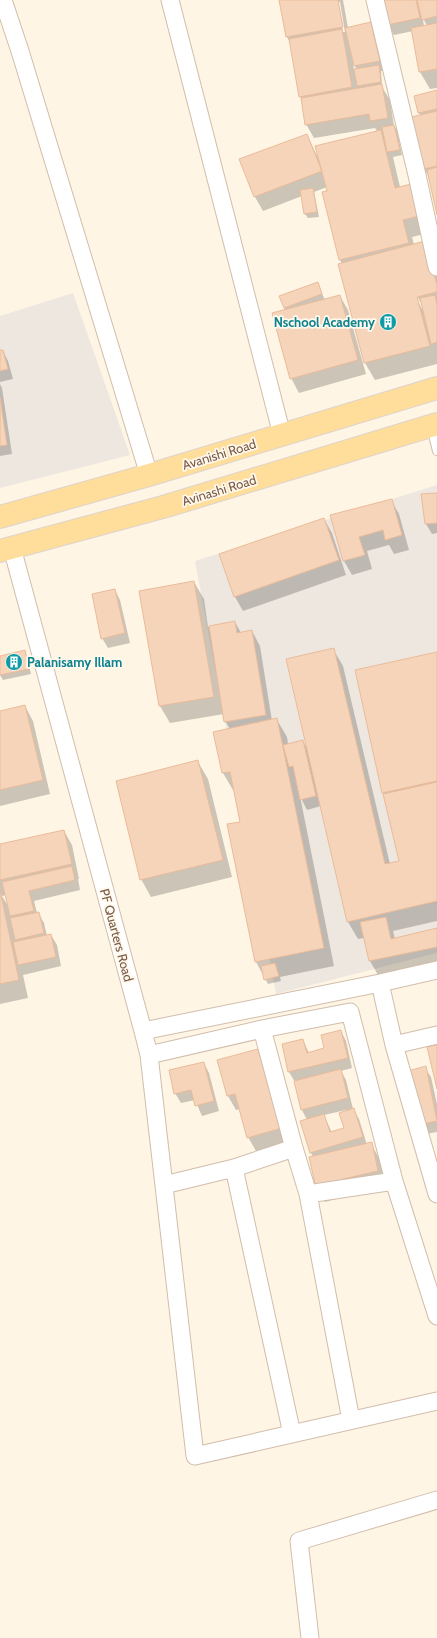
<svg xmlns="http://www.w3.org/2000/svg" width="437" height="1638" font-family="Cabin,sans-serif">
<rect width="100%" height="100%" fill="#fef5e5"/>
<path fill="#eee7df" d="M 73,293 L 130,455 L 0,488 L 0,316 Z
M 437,485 L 437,953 L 276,994 L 195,561 Z"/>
<path fill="#0003" fill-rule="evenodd" d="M 280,0 L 343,0 L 348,28 L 371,23 L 377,33 L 385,71 L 381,71 L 382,87 L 390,100 L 394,126 L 397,130 L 402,155 L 393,157 L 400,187 L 428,233 L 412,237 L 414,245 L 437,267 L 437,364 L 375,380 L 365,363 L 339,265 L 342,264 L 340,260 L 327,187 L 314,192 L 319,217 L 308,218 L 305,214 L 302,196 L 263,211 L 255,197 L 241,160 L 307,135 L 318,158 L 377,131 L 375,128 L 314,138 L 306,124 L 290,43 L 287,37 ZM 338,2 L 340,2 L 345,32 L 343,32 ZM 353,62 L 357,70 L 354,70 ZM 415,292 L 422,305 L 422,309 L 414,293 Z
M 383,0 L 437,0 L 437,88 L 430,89 L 420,72 L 413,31 L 394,35 L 388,25 ZM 423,20 L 424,20 L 427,26 L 424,26 Z
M 437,91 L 437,210 L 430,179 L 424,168 L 420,116 L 415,96 Z
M 317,283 L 325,300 L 340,296 L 348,310 L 366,374 L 299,393 L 291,378 L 286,311 L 284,308 Z
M 3,351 L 8,361 L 13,379 L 0,382 L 0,352 Z
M 0,384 L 2,388 L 12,454 L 0,456 Z
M 437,494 L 437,533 L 432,534 L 426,524 Z
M 391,500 L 399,514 L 409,550 L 394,554 L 389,545 L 367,551 L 372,569 L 352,575 L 344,561 L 332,516 Z
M 324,519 L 332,533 L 346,575 L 243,611 L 235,597 Z
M 194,582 L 204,599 L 208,627 L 235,622 L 241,633 L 252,631 L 260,646 L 272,721 L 277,720 L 287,737 L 288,744 L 303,741 L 307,749 L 333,649 L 343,666 L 390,864 L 400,861 L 383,792 L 437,653 L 437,921 L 393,931 L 395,939 L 437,930 L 437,962 L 378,975 L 370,961 L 364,938 L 358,939 L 348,922 L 321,806 L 307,810 L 300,796 L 334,966 L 280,977 L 281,981 L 268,984 L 256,962 L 228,825 L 241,823 L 234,790 L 233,790 L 223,773 L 214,732 L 230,729 L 225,721 L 224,714 L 170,723 L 160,706 L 140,591 Z
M 115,590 L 120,600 L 130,643 L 108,648 L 102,638 Z
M 24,651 L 27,656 L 31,674 L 3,680 L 0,675 L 0,657 Z
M 25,706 L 33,721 L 50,794 L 0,806 L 0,712 Z
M 198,762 L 208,779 L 232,877 L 151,897 L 141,879 Z
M 64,831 L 72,845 L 79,879 L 78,879 L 80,890 L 34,901 L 37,913 L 38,913 L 44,923 L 47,936 L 51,935 L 57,945 L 61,966 L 23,975 L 28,998 L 0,1004 L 0,845 ZM 6,895 L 8,906 L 2,896 Z
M 341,1031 L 346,1041 L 352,1068 L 341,1071 L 346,1080 L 353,1109 L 359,1119 L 367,1145 L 371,1144 L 379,1158 L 386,1185 L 325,1202 L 317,1188 L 313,1157 L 311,1153 L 307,1120 L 302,1110 L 295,1082 L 289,1072 L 303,1040 L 309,1053 L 325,1049 ZM 346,1110 L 345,1129 L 332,1133 L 324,1115 Z
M 257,1050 L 266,1064 L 290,1142 L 256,1151 L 248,1137 L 240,1109 L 236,1110 L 228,1096 L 218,1061 Z
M 204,1063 L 209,1073 L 219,1111 L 202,1116 L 195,1100 L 181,1103 L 175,1093 Z
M 425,1068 L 431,1077 L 437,1104 L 437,1132 L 426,1134 L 409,1071 Z"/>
<path fill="#f6d4ba" stroke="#eabb99" d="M 279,0 L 338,0 L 343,27 L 286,37 Z
M 382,0 L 416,0 L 420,18 L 387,25 Z
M 417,0 L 437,0 L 437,16 L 422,20 Z
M 371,22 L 380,61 L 354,66 L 345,28 Z
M 437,23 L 437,69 L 419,72 L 411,28 Z
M 342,29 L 352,87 L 299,97 L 289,39 Z
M 379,65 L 381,82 L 357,86 L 354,69 Z
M 382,84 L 388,118 L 370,121 L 369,114 L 305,125 L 301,98 Z
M 437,90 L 437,109 L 418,113 L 414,96 Z
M 437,111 L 437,166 L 423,169 L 411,117 Z
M 394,125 L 400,150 L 387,152 L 382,127 Z
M 381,130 L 395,188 L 411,184 L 419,216 L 403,220 L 409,243 L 339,260 L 322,192 L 327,191 L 315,146 Z
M 307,134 L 322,171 L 254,197 L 239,159 Z
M 437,167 L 437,215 L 427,170 Z
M 313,188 L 317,212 L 304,214 L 300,190 Z
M 425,241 L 437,285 L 437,292 L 417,297 L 430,346 L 364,363 L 338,264 Z
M 318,282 L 322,294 L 284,308 L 279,296 Z
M 340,295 L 358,360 L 290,379 L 272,313 Z
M 435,295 L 437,305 L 437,342 L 431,344 L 420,298 Z
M 0,350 L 3,350 L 8,369 L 0,371 Z
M 0,397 L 7,445 L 0,446 Z
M 437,493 L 437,523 L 425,524 L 421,494 Z
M 392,499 L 402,535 L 385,540 L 383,530 L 359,537 L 365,555 L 343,561 L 330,515 Z
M 324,518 L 339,560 L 234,597 L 219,554 Z
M 194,581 L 214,697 L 159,706 L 139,591 Z
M 115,589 L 125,633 L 101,639 L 92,594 Z
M 235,621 L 237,633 L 252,630 L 266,715 L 224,722 L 209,626 Z
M 334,648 L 385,864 L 399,861 L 383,794 L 437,782 L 437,901 L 347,922 L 286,659 Z
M 25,650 L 29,669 L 0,675 L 0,656 Z
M 437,652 L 437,781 L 382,793 L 355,670 Z
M 25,705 L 43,780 L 0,790 L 0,711 Z
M 277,718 L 324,948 L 255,962 L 227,824 L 240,822 L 230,772 L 222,773 L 213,732 Z
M 303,740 L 316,796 L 300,800 L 293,766 L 289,767 L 283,745 Z
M 198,760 L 223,860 L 140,880 L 116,781 Z
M 64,830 L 72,864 L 0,880 L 0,844 Z
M 72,866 L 75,880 L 29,891 L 34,911 L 10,916 L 2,882 Z
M 0,890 L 19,980 L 0,984 Z
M 39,912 L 44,933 L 15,940 L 10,918 Z
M 386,917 L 391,939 L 437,928 L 437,947 L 369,961 L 360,922 Z
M 51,934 L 56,957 L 18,965 L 13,942 Z
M 275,963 L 279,976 L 264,980 L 261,966 Z
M 341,1030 L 348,1058 L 288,1072 L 282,1044 L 303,1039 L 307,1053 L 324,1048 L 321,1035 Z
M 437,1045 L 437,1089 L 427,1047 Z
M 258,1049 L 265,1073 L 267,1073 L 282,1128 L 247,1138 L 235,1094 L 227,1096 L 217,1060 Z
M 204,1062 L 214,1101 L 195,1106 L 191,1090 L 174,1094 L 169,1070 Z
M 426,1066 L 437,1121 L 419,1125 L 408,1071 Z
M 341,1069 L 348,1098 L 301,1110 L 294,1081 Z
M 354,1108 L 363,1137 L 310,1153 L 300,1121 L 324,1114 L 330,1132 L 344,1128 L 339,1113 Z
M 372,1142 L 378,1171 L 343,1179 L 344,1181 L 316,1188 L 309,1157 Z"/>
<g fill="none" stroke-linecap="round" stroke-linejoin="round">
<g stroke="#d1bdaa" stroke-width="10">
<path id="lane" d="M 431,427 L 437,451"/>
</g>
<g stroke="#d1bdaa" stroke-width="19">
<path id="street" d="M 3,0 L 20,51 L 149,475
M 170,0 L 282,435
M 375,0 L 417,175 L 437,267
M 12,548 L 143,1031 L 380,983 L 437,970
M 380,983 L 394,1045 L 437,1194
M 262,1029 L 294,1148 L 308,1194 L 351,1420
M 143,1031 L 149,1055 L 195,1456 L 437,1401
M 394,1045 L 437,1035
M 149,1055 L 262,1029 L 350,1012 L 394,1181 L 437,1316
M 234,1168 L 292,1434
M 164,1185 L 234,1168 L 294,1148
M 308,1194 L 394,1181
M 310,1638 L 299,1541 L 437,1500"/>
</g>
<g stroke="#dcd4cf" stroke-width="24">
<path id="primary" d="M 0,517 L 149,475 L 437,388
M 0,551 L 163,507 L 437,424"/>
</g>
<use href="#lane" stroke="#fff" stroke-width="8"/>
<use href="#street" stroke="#fff" stroke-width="17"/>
<use href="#primary" stroke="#ffdd9b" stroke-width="22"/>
</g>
<defs>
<g id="building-disc" transform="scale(0.9)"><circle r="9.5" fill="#0f9aa8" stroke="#fff9ed"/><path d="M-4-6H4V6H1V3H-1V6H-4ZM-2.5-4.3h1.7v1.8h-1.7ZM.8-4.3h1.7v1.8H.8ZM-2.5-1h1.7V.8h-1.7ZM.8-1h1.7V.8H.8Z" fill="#fff"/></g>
</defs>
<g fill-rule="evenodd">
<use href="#building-disc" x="388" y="322"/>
<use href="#building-disc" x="14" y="662"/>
</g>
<g text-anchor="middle" stroke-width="3.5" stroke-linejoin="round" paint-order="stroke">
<g font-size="13" font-weight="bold" fill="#0d838f" stroke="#fff9ed" text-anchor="end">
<text x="375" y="327">Nschool Academy</text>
<text x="27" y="667" text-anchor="start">Palanisamy Illam</text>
</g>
<g font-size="13" fill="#7a5b48" stroke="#fff9ed">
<text transform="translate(219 454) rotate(-17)" y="5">Avanishi Road</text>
<text transform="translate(219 490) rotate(-17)" y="5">Avinashi Road</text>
<text transform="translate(117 935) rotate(75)" y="5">PF Quarters Road</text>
</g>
</g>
</svg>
